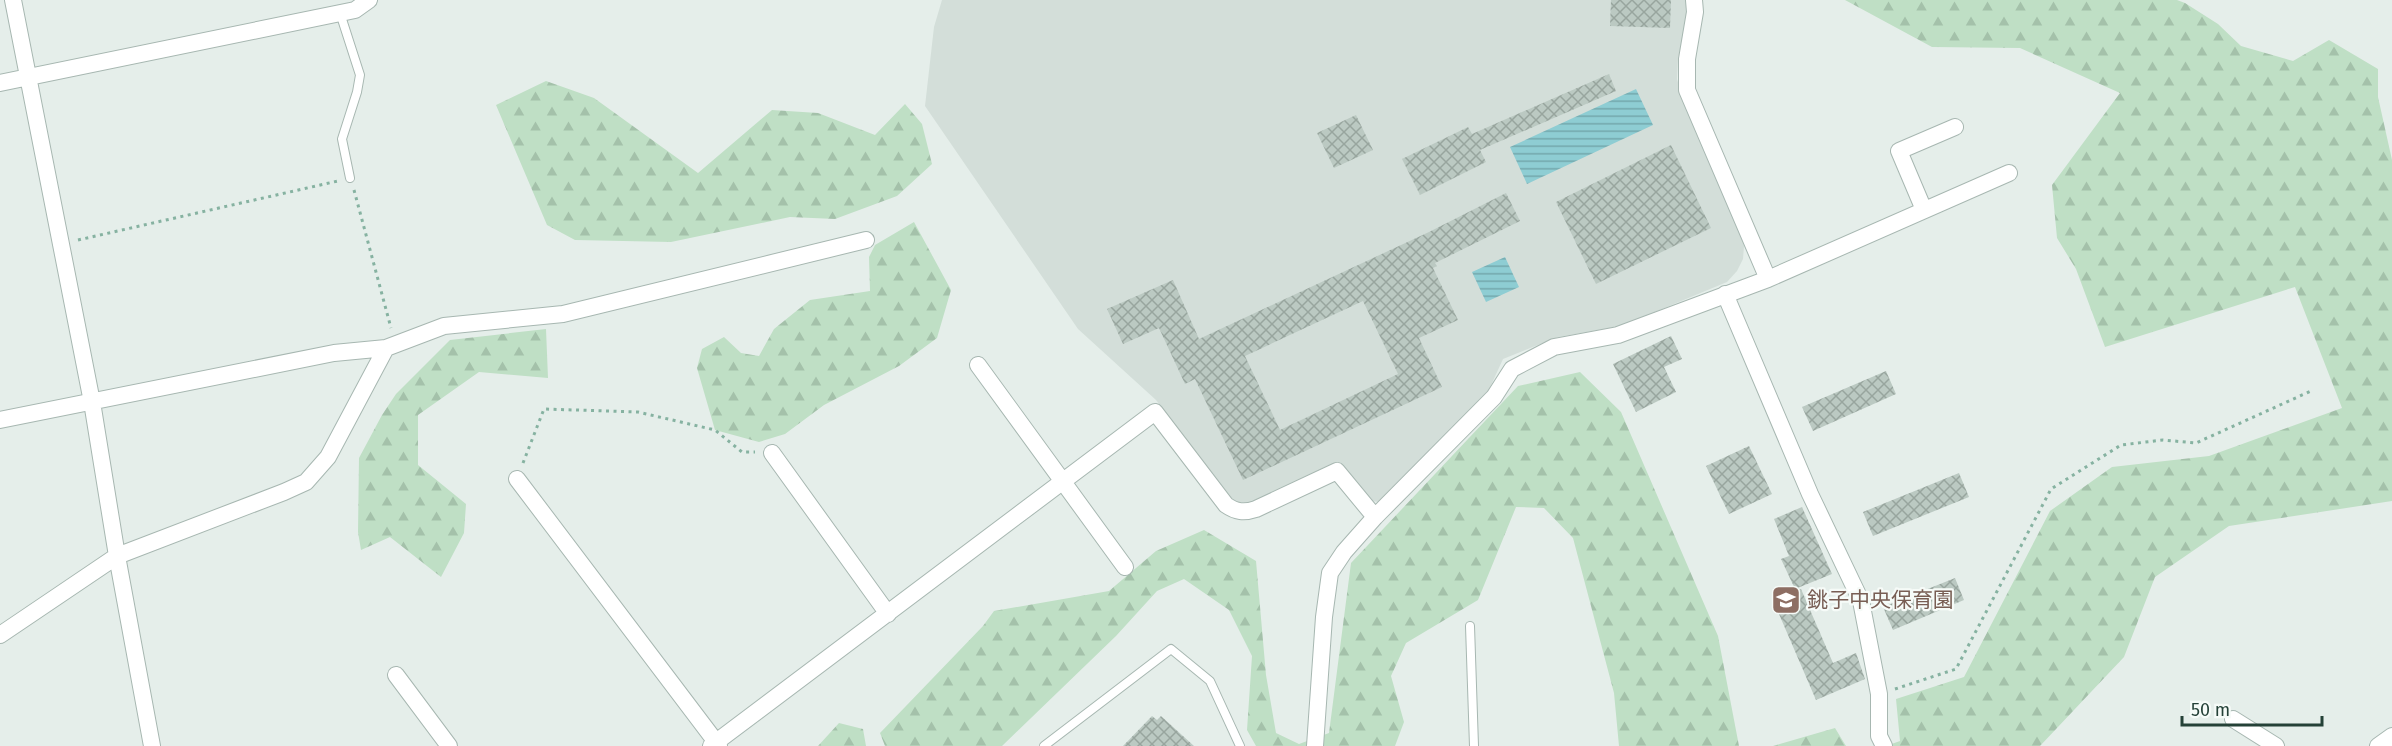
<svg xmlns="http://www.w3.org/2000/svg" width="2392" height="746" font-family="'Fira Sans','Noto Sans JP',sans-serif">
<defs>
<pattern id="forest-firs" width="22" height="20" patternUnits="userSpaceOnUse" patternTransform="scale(1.5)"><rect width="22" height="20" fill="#bfdfc5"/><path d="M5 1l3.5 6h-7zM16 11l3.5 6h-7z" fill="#a4c1aa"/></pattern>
<pattern id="water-rules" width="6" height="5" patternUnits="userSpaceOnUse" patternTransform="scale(1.5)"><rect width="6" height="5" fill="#8ecdd3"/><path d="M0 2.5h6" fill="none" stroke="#74a8ac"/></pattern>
<pattern id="building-cross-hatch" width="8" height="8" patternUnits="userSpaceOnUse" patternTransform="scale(1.5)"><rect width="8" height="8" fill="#bbc9c2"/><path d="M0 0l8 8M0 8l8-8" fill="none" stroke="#98a59e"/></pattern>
</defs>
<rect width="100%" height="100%" fill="#e5eeea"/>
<path fill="#d3ded9" d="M 942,0 L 1687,0 L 1687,15 L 1678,59 L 1677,79 L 1681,93 L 1741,234 L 1744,246 L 1743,259 L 1737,271 L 1727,282 L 1621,326 L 1558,337 L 1503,359 L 1487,394 L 1379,502 L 1371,501 L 1339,462 L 1257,502 L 1235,502 L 1156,400 L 1078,329 L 925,106 L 934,27 Z"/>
<path fill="url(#forest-firs)" d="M 1845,0 L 2177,0 L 2185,3 L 2218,24 L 2241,46 L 2293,61 L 2329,40 L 2378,69 L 2378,97 L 2392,160 L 2392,501 L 2229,526 L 2155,577 L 2124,657 L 2040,746 L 1886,746 L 1900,741 L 1896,699 L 1964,677 L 2050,511 L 2112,467 L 2209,456 L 2342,408 L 2295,287 L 2105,347 L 2076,269 L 2057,238 L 2052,185 L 2120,93 L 2020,48 L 1932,47 Z
M 546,81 L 594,98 L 698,173 L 772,110 L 818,113 L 875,135 L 905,104 L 922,124 L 932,164 L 897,196 L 835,219 L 790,217 L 671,242 L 575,240 L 547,225 L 496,105 Z
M 914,222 L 951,290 L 937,338 L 899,366 L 824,405 L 785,434 L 759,442 L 715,430 L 697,368 L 702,349 L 724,337 L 741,353 L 759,356 L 774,329 L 810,300 L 870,291 L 869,257 L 875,245 Z
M 546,329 L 548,378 L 479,372 L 418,415 L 418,465 L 466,504 L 464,533 L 441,577 L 390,537 L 361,550 L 358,532 L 359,458 L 382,415 L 396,394 L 450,340 Z
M 1580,372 L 1621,412 L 1718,636 L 1739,746 L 1619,746 L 1614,693 L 1573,538 L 1544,508 L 1516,507 L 1478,600 L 1406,643 L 1391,676 L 1404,722 L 1395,746 L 1256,746 L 1247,730 L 1252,656 L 1229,610 L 1184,579 L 1157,591 L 1116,636 L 1002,746 L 885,746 L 880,733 L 983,626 L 994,611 L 1109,591 L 1156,551 L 1204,530 L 1256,561 L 1266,675 L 1276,733 L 1299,744 L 1329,733 L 1351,563 L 1518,386 Z
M 839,723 L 863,729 L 866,746 L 818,746 Z
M 1835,728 L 1846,746 L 1773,746 Z"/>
<path fill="url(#water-rules)" d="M 1636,89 L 1653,125 L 1527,184 L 1510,147 Z
M 1505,257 L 1519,287 L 1486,302 L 1472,272 Z"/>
<path fill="url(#building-cross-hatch)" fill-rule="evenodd" d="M 1611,0 L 1671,0 L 1670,28 L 1610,26 Z
M 1609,74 L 1616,91 L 1480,150 L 1486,162 L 1420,195 L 1402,159 L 1468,127 L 1472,134 Z
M 1356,115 L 1373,150 L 1334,168 L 1317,133 Z
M 1671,145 L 1711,228 L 1596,284 L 1556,202 Z
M 1506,193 L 1520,221 L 1435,263 L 1437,266 L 1433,268 L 1458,320 L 1419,338 L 1442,387 L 1243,480 L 1195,379 L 1185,384 L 1159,328 L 1123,344 L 1107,309 L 1173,280 L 1199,339 L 1429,232 ZM 1363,301 L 1398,374 L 1280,430 L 1245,356 Z
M 1671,336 L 1682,359 L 1664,367 L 1676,392 L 1636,412 L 1613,364 Z
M 1886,371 L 1896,394 L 1813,431 L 1802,407 Z
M 1749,446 L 1772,494 L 1729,514 L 1706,466 Z
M 1959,473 L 1969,497 L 1873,536 L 1863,512 Z
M 1802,507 L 1832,574 L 1795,589 L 1781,559 L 1789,556 L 1774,519 Z
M 1955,578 L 1964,600 L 1893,630 L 1883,607 Z
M 1801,589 L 1833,663 L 1856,653 L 1865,679 L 1816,700 L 1773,600 Z
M 1152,716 L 1157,720 L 1161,716 L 1194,746 L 1123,746 Z"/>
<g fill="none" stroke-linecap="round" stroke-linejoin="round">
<g stroke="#a7b7b1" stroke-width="10">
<path id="service" d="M 340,13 L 360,75 L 357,92 L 342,139 L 350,178
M 1470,626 L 1474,746
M 1044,746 L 1171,649 L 1210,681 L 1240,746"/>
</g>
<g stroke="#a7b7b1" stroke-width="18">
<path id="minor" d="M 13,0 L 92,402 L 117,556 L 152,746
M 1694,0 L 1695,12 L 1687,59 L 1687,90 L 1768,279
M 0,83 L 355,10 L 369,0
M 1924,210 L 1899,151 L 1955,127
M 1725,294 L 1810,494 L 1861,601 L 1879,694 L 1879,736 L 1884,746
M 978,365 L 1125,567
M 0,420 L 334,353 L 386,348 L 444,326 L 563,314 L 866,240
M 772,453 L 888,614
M 517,479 L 719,746
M 0,635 L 117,556 L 284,492 L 306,482 L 328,457 L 386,348
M 396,675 L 449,746
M 2233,719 L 2276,746
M 711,746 L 1155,412 L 1226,505 C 1236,512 1244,513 1256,509 L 1337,471 L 1375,517
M 1315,746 L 1324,617 L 1330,573 L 1344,552 L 1375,517 L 1494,397 L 1512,369 L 1554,347 L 1618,335 L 1768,279 L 2009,173
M 2378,746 L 2392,736"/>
</g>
<path stroke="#86b2a1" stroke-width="3" stroke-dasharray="3 4.5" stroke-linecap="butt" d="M 354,190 L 391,328
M 78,240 L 338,181
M 523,463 L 544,409 L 638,412 L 715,430 L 742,452 L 755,452
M 1895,689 L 1956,669 L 2051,489 L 2121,445 L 2163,440 L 2196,443 L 2311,391"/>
<use href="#service" stroke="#fff" stroke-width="8"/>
<use href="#minor" stroke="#fff" stroke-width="16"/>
</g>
<defs>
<g id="school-square" transform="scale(1.5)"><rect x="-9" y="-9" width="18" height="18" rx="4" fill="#8d6e63" stroke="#f6fbf8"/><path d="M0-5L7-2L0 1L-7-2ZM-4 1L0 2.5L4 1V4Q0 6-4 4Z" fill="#fff"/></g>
</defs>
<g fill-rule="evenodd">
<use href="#school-square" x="1786" y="600"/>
</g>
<g text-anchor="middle" stroke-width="4.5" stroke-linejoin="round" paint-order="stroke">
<g font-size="21" fill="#785e54" stroke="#f6fbf8" text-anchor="start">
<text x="1807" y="607">銚子中央保育園</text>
</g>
</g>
<path d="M2182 716v9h140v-9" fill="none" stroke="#244137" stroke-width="3"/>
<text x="2191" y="716" font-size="18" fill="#244137" stroke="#f6fbf8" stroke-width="4.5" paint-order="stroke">50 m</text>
</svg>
